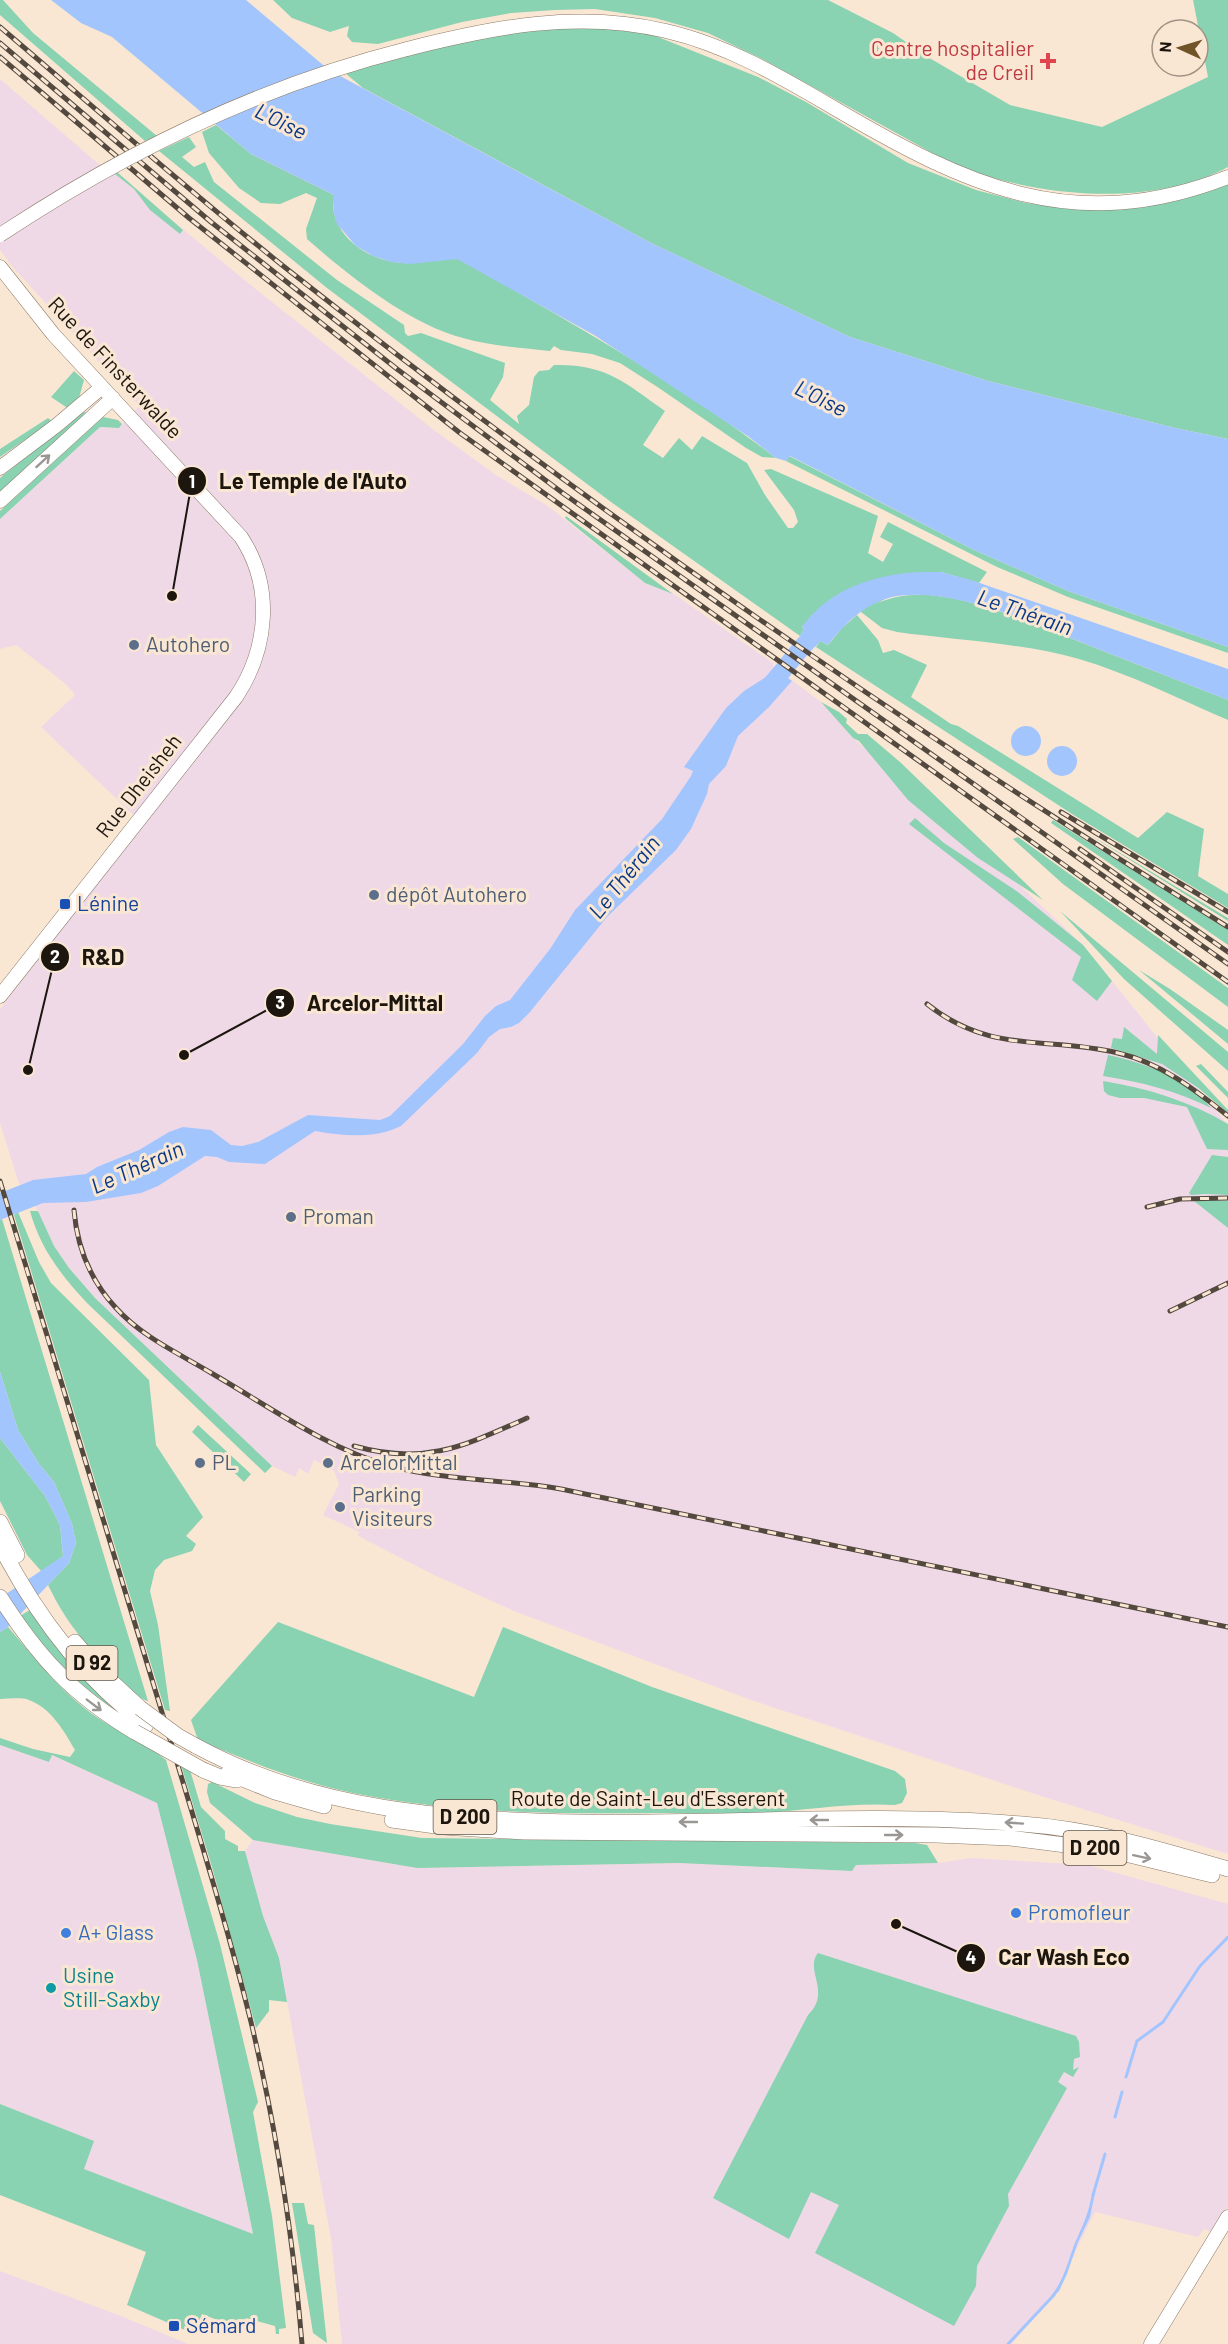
<svg xmlns="http://www.w3.org/2000/svg" width="1228" height="2344" font-family="Barlow,sans-serif">
<rect width="100%" height="100%" fill="#fae7d3"/>
<path fill="#f0d9e7" d="M 0,79 L 95,161 L 118,176 L 258,291 L 434,430 L 496,475 L 548,506 L 645,583 L 674,594 L 773,663 L 773,666 L 821,702 L 853,738 L 955,824 L 1083,945 L 1228,1125 L 1228,1854 L 1041,1796 L 751,1700 L 514,1611 L 432,1574 L 358,1536 L 359,1532 L 323,1515 L 339,1484 L 334,1471 L 314,1460 L 308,1474 L 299,1468 L 295,1477 L 272,1466 L 95,1298 L 69,1268 L 54,1246 L 38,1211 L 18,1181 L 0,1123 L 0,1009 L 143,824 L 41,727 L 75,695 L 67,685 L 16,645 L 0,649 L 0,519 L 100,427 L 119,428 L 139,406 L 11,265 L 0,250 Z
M 0,1745 L 49,1762 L 51,1755 L 157,1803 L 197,1960 L 253,2235 L 84,2169 L 93,2141 L 0,2104 Z
M 253,1840 L 417,1868 L 679,1863 L 852,1871 L 856,1865 L 938,1863 L 970,1858 L 1088,1865 L 1228,1904 L 1228,2206 L 1213,2233 L 1204,2229 L 1198,2237 L 1095,2212 L 1055,2293 L 1012,2344 L 342,2344 L 331,2239 L 279,1958 L 263,1916 L 245,1851 Z
M 0,2271 L 121,2316 L 188,2344 L 0,2344 Z"/>
<path fill="#89d2b2" d="M 0,0 L 3,0 L 33,33 L 157,136 L 145,141 L 0,15 Z
M 273,0 L 828,0 L 893,33 L 926,56 L 1010,105 L 1102,127 L 1208,77 L 1193,0 L 1228,0 L 1228,167 C 1150,209 1035,196 956,166 L 764,60 L 708,33 L 655,18 L 595,9 L 555,10 L 511,13 L 462,22 L 378,44 L 352,42 L 347,36 L 349,26 L 330,32 L 292,18 Z
M 598,27 L 648,33 L 758,77 L 806,102 L 908,163 L 976,190 L 1026,203 L 1058,207 L 1228,181 L 1228,439 L 1175,428 L 988,381 L 850,337 L 653,244 L 363,88 L 345,73 L 463,40 L 515,30 Z
M 216,125 L 251,154 L 334,195 C 334,201 333,208 334,213 C 342,246 380,265 412,263 C 424,263 446,256 457,259 C 467,261 505,285 517,292 C 606,342 695,396 776,458 L 762,457 L 746,448 L 659,388 L 620,363 L 592,354 L 561,350 L 554,346 L 550,351 C 522,348 491,346 463,338 C 409,324 349,276 307,239 L 306,229 L 317,198 L 306,193 L 280,204 L 261,203 L 239,188 L 209,153 L 202,132 Z
M 189,137 L 196,147 L 182,157 L 194,167 L 205,162 L 214,182 L 337,280 L 404,325 L 405,333 L 408,336 L 421,333 L 505,363 L 503,377 L 490,400 L 519,424 L 517,416 L 529,405 L 534,377 L 539,371 L 549,370 L 554,365 C 606,364 624,382 665,411 L 643,445 L 663,458 L 679,438 L 692,450 L 702,436 L 747,463 L 765,495 L 788,528 L 793,528 L 798,522 L 794,510 L 764,470 L 771,469 L 878,516 L 868,553 L 883,562 L 893,544 L 880,537 L 888,522 L 987,572 L 979,583 L 941,572 L 875,604 C 895,595 916,593 938,596 C 979,601 1026,621 1065,636 C 1119,657 1174,679 1228,700 L 1228,720 C 1179,699 1130,674 1079,659 C 1023,643 955,640 897,632 L 882,628 L 861,612 L 813,614 L 802,627 L 804,629 L 800,636 L 611,502 L 327,288 L 159,151 Z
M 117,172 L 183,230 L 180,234 L 150,210 L 134,189 L 115,174 Z
M 74,371 L 84,380 L 79,398 L 69,409 L 51,397 Z
M 87,412 L 86,415 L 0,495 L 0,478 L 81,413 Z
M 103,417 L 118,420 L 122,424 L 119,428 L 100,427 L 0,519 L 0,511 Z
M 48,418 L 52,421 L 0,457 L 0,449 Z
M 789,456 L 972,549 L 1068,591 L 1228,647 L 1228,653 L 1068,597 L 997,567 L 786,461 Z
M 566,516 L 673,594 L 645,583 L 565,518 Z
M 857,615 L 878,640 L 883,653 L 894,650 L 927,665 L 911,697 L 951,724 L 958,726 L 1138,838 L 1167,812 L 1204,829 L 1198,876 L 1228,894 L 1228,908 L 1072,814 L 816,647 L 820,641 L 828,645 L 842,628 Z
M 821,702 L 839,712 L 847,719 L 846,723 L 858,734 L 867,734 L 900,762 L 1043,900 L 978,858 L 908,800 L 859,741 L 853,738 Z
M 915,818 L 944,843 L 1018,892 L 1083,945 L 1112,981 L 1097,1001 L 1072,980 L 1081,957 L 909,824 Z
M 1053,820 L 1228,930 L 1228,945 L 1051,823 Z
M 1082,830 L 1228,918 L 1228,921 Z
M 1018,837 L 1228,988 L 1228,1007 L 1063,884 L 1013,839 Z
M 1060,911 L 1228,1052 L 1228,1071 L 1124,979 Z
M 1139,970 L 1170,989 L 1228,1030 L 1228,1044 Z
M 1124,1027 L 1157,1054 L 1158,1035 L 1228,1110 L 1228,1113 L 1197,1087 L 1162,1064 L 1111,1048 L 1113,1038 L 1122,1039 Z
M 1108,1055 C 1145,1063 1187,1078 1211,1108 C 1177,1091 1142,1082 1103,1076 Z
M 1201,1064 L 1228,1092 L 1228,1098 L 1196,1066 Z
M 1103,1081 C 1147,1088 1189,1101 1228,1124 L 1228,1150 L 1207,1149 L 1187,1107 L 1144,1098 L 1120,1098 L 1108,1095 L 1104,1091 Z
M 1212,1155 L 1228,1157 L 1228,1195 L 1207,1194 L 1191,1195 L 1189,1193 Z
M 1214,1200 L 1228,1201 L 1228,1228 L 1194,1201 Z
M 30,1211 L 38,1211 L 54,1246 L 69,1268 L 95,1298 L 272,1466 L 265,1473 L 87,1303 C 61,1275 40,1248 30,1211 Z
M 18,1212 L 39,1262 L 51,1283 L 149,1380 L 156,1445 L 203,1517 L 186,1536 L 196,1544 L 192,1551 L 164,1560 L 155,1570 L 150,1591 L 158,1625 L 170,1711 L 165,1710 L 14,1215 Z
M 2,1219 L 148,1701 C 128,1697 76,1634 64,1614 C 58,1605 53,1595 48,1585 L 69,1563 L 76,1543 L 72,1524 L 54,1482 L 39,1464 L 18,1430 L 0,1372 L 0,1220 Z
M 198,1425 L 251,1474 L 244,1482 L 192,1432 Z
M 0,1438 L 45,1496 L 60,1525 L 63,1556 L 42,1572 L 27,1555 L 0,1501 Z
M 30,1610 L 134,1723 L 92,1700 L 18,1617 Z
M 278,1622 L 474,1697 L 503,1627 L 652,1687 L 895,1771 L 905,1779 L 907,1793 L 902,1803 L 895,1805 C 843,1802 793,1813 742,1814 C 716,1815 690,1813 664,1813 C 560,1814 455,1814 353,1793 C 299,1782 249,1761 198,1740 L 191,1720 Z
M 8,1627 C 36,1659 60,1691 95,1716 C 118,1732 144,1742 166,1760 L 220,1944 L 258,2102 L 253,2112 L 272,2216 L 286,2328 L 279,2329 L 279,2334 L 276,2334 L 275,2326 L 246,2318 L 240,2329 L 202,2314 L 194,2334 L 127,2305 L 146,2252 L 0,2195 L 0,2104 L 94,2141 L 84,2169 L 253,2234 L 197,1960 L 157,1803 L 52,1755 L 49,1762 L 0,1745 L 0,1738 L 33,1749 L 70,1757 L 75,1750 C 64,1731 51,1708 29,1700 C 21,1697 9,1699 0,1699 L 0,1632 Z
M 181,1765 L 190,1770 L 201,1807 L 225,1831 L 225,1839 L 238,1846 L 238,1851 L 245,1851 L 263,1916 L 279,1958 L 287,2002 L 269,2000 L 269,2011 L 256,2028 L 212,1867 Z
M 212,1782 L 255,1803 L 297,1817 L 330,1824 L 422,1838 L 915,1843 L 927,1845 L 938,1863 L 856,1865 L 852,1871 L 679,1863 L 417,1868 L 253,1840 L 210,1803 L 207,1792 L 208,1784 Z
M 818,1953 L 1076,2036 L 1079,2042 L 1080,2057 L 1074,2059 L 1073,2070 L 1079,2067 L 1073,2077 L 1064,2072 L 1058,2082 L 1067,2088 L 1008,2194 L 1009,2206 L 977,2266 L 976,2286 L 954,2326 L 815,2253 L 839,2205 L 811,2192 L 789,2239 L 713,2198 L 808,2015 C 832,1992 804,1970 818,1953 Z
M 292,2203 L 304,2203 L 308,2224 L 314,2225 L 327,2343 L 313,2333 Z"/>
<path fill="#a3c5fe" d="M 51,0 L 246,0 L 329,70 L 653,244 L 850,337 L 988,381 L 1175,428 L 1228,439 L 1228,647 L 1068,591 L 972,549 L 790,456 L 786,461 L 776,458 L 749,437 L 594,335 L 457,259 L 410,264 L 391,262 L 373,256 L 356,246 L 337,224 L 334,213 L 334,195 L 251,154 L 112,37 L 81,23 Z
M 922,572 L 941,572 L 974,581 L 1228,669 L 1228,700 C 1181,682 1135,663 1088,645 C 1034,624 950,585 892,597 C 866,603 843,625 828,645 L 820,641 L 815,647 L 800,636 L 804,629 L 802,627 C 830,588 876,574 922,572 Z
M 777,670 L 792,681 L 769,707 L 738,736 L 726,766 L 709,784 L 707,794 L 691,829 L 676,850 L 607,917 L 530,1012 L 519,1023 L 511,1027 L 500,1029 L 489,1037 L 477,1053 L 401,1126 C 376,1139 342,1136 315,1131 L 265,1164 L 229,1162 L 217,1157 L 205,1156 L 158,1186 L 141,1193 L 86,1202 L 43,1203 L 0,1220 L 0,1193 L 33,1180 L 86,1174 L 97,1167 L 139,1150 L 169,1132 L 183,1127 L 211,1130 L 231,1145 L 242,1146 L 258,1142 L 308,1115 L 380,1120 L 390,1116 L 463,1044 L 485,1016 L 496,1006 L 510,1000 L 550,949 L 575,910 L 662,819 L 691,776 L 693,771 L 684,767 L 726,708 L 744,691 Z
M1011 741a15 15 0 1 1 30 0a15 15 0 1 1-30 0Z
M1047 761a15 15 0 1 1 30 0a15 15 0 1 1-30 0Z
M 0,1372 L 18,1430 L 39,1464 L 54,1482 L 72,1524 L 76,1543 L 69,1563 L 8,1627 L 0,1632 L 0,1598 L 63,1556 L 60,1525 L 45,1496 L 0,1438 Z
M 1092,2193 L 1095,2193 L 1090,2217 L 1078,2242 L 1067,2274 L 1059,2291 L 1053,2297 L 1051,2296 C 1063,2281 1067,2265 1073,2248 C 1082,2226 1088,2217 1092,2193 Z"/>
<g fill="none" stroke-linecap="round" stroke-linejoin="round">
<path stroke="#a3c5fe" stroke-width="3" d="M 1126,2077 L 1137,2041 L 1163,2022 L 1200,1966 L 1228,1937
M 1115,2117 L 1122,2092
M 1093,2195 L 1105,2154
M 1008,2344 L 1054,2295"/>
<path stroke="#a3c5fe" stroke-width="18" d="M 766,690 C 786,669 801,644 824,626"/>
<g stroke="#8b7b69" stroke-width="15">
<path id="secondary" d="M 407,49 C 493,27 578,10 666,31 C 727,45 781,77 834,108 C 967,186 1074,237 1228,177
M 0,267 L 53,334 L 241,537 C 274,587 268,649 236,697 L 0,996
M 0,468 L 57,425 L 102,387
M 0,501 L 113,398
M 1151,2344 L 1228,2217"/>
</g>
<g stroke="#8b7b69" stroke-width="16">
<path id="primary" d="M 0,1522 L 17,1555
M 0,1545 C 36,1615 83,1678 146,1725
M 0,1597 C 38,1657 73,1695 135,1732
M 75,1642 L 98,1669 L 140,1708
M 196,1746 C 314,1810 448,1820 579,1822 C 727,1824 875,1812 1022,1824 C 1093,1829 1160,1849 1228,1869
M 203,1770 L 220,1777 L 237,1780
M 228,1773 L 275,1792 L 324,1806
M 392,1820 L 443,1827 L 524,1832 L 936,1835 L 1010,1838 L 1113,1851 L 1212,1875"/>
</g>
<use href="#secondary" stroke="#fff" stroke-width="14"/>
<use href="#primary" stroke="#fff" stroke-width="15"/>
<g stroke="#53493f" stroke-width="5">
<path id="rail" d="M 0,27 C 95,108 189,191 287,269 C 587,506 902,725 1228,927
M 0,43 L 211,222 L 397,369 L 564,494 L 1228,964
M 0,57 L 189,218 L 460,433 L 1228,982
M 1061,812 L 1228,912
M 1080,849 L 1228,952
M 927,1004 C 991,1055 1047,1036 1118,1053 C 1161,1063 1194,1089 1228,1116
M 0,1181 C 54,1361 110,1540 164,1719 C 194,1820 226,1920 251,2022 C 276,2127 293,2236 302,2344
M 1147,1207 L 1180,1199 L 1228,1198
M 74,1210 C 77,1247 90,1280 116,1308 C 142,1337 180,1354 213,1374 C 268,1406 328,1449 390,1466 C 447,1481 504,1479 561,1489 L 1228,1627
M 1170,1311 L 1228,1283
M 354,1446 C 425,1466 464,1446 527,1418"/>
</g>
<use href="#rail" stroke="#fae7d3" stroke-width="3" stroke-dasharray="9" stroke-linecap="butt"/>
<g stroke="#8b7b69" stroke-width="15" stroke-linecap="butt">
<path id="secondary-bridge" d="M 0,235 C 124,153 263,85 407,49"/>
</g>
<g stroke="#8b7b69" stroke-width="16" stroke-linecap="butt">
<path id="primary-bridge" d="M 140,1708 L 178,1736 L 196,1746
M 135,1732 L 203,1770"/>
</g>
<use href="#secondary-bridge" stroke="#fff" stroke-width="14"/>
<use href="#primary-bridge" stroke="#fff" stroke-width="15"/>
</g>
<defs><path id="oneway-shaft" d="M-6 0H5M1.5-3L5.5 0L1.5 3" fill="none" stroke-width="1.6" stroke-linecap="round" stroke-linejoin="round" transform="scale(1.5)"/></defs>
<g stroke="#999693">
<use href="#oneway-shaft" transform="translate(43 461) rotate(-42)"/>
<use href="#oneway-shaft" transform="translate(94 1705) rotate(37)"/>
<use href="#oneway-shaft" transform="translate(819 1820) rotate(-180)"/>
<use href="#oneway-shaft" transform="translate(688 1822) rotate(180)"/>
<use href="#oneway-shaft" transform="translate(1014 1823) rotate(-176)"/>
<use href="#oneway-shaft" transform="translate(894 1835)"/>
<use href="#oneway-shaft" transform="translate(1142 1857) rotate(12)"/>
</g>
<path fill="#e0444e" stroke="#fae7d3" stroke-width="2" d="M1045 52h6v6h6v6h-6v6h-6v-6h-6v-6h6z"/>
<g fill="#5c6f8a" stroke="#fae7d3" stroke-width="2">
<circle cx="134" cy="645" r="6"/>
<circle cx="374" cy="895" r="6"/>
<circle cx="291" cy="1217" r="6"/>
<circle cx="200" cy="1463" r="6"/>
<circle cx="328" cy="1463" r="6"/>
<circle cx="340" cy="1507" r="6"/>
</g>
<g fill="#1a4fb4" stroke="#fae7d3" stroke-width="2">
<rect x="59" y="898" width="12" height="12" rx="3"/>
<rect x="168" y="2320" width="12" height="12" rx="3"/>
</g>
<g fill="#3f7fe0" stroke="#fae7d3" stroke-width="2">
<circle cx="1016" cy="1913" r="6"/>
<circle cx="66" cy="1933" r="6"/>
</g>
<circle fill="#0f9aa8" stroke="#fae7d3" stroke-width="2" cx="51" cy="1988" r="6"/>
<g text-anchor="middle" stroke-width="6" stroke-linejoin="round" paint-order="stroke">
<g fill="#fae7d3" stroke="#5f554a" stroke-width="1.5">
<rect x="66.5" y="1646" width="51" height="34" rx="4.5"/>
<rect x="433.5" y="1800" width="63" height="34" rx="4.5"/>
<rect x="1063.5" y="1831" width="63" height="34" rx="4.5"/>
</g>
<g font-size="20" font-weight="bold" fill="#1c160f">
<text x="92" y="1670">D 92</text>
<text x="465" y="1824">D 200</text>
<text x="1095" y="1855">D 200</text>
</g>
<g font-size="21" fill="#be3a42" stroke="#fae7d3" text-anchor="end">
<text x="1034" y="56">Centre hospitalier<tspan x="1034" dy="24">de Creil</tspan></text>
</g>
<g font-size="21" fill="#1c160f" stroke="#fae7d3">
<text transform="translate(115 368) rotate(47)" y="7">Rue de Finsterwalde</text>
<text transform="translate(139 786) rotate(-52)" y="7">Rue Dheisheh</text>
<text x="648" y="1806">Route de Saint-Leu d'Esserent</text>
</g>
<g font-size="21" fill="#4e5e75" stroke="#fae7d3" text-anchor="start">
<text x="146" y="652">Autohero</text>
<text x="386" y="902">dépôt Autohero</text>
<text x="303" y="1224">Proman</text>
<text x="212" y="1470">PL</text>
<text x="340" y="1470">ArcelorMittal</text>
<text x="352" y="1502">Parking<tspan x="352" dy="24">Visiteurs</tspan></text>
</g>
<g font-size="21" fill="#164399" stroke="#fae7d3" text-anchor="start">
<text x="77" y="911">Lénine</text>
<text x="186" y="2333">Sémard</text>
</g>
<g font-size="21" fill="#366cbe" stroke="#fae7d3" text-anchor="start">
<text x="1028" y="1920">Promofleur</text>
<text x="78" y="1940">A+ Glass</text>
</g>
<g font-size="21" fill="#0d838f" stroke="#fae7d3" text-anchor="start">
<text x="63" y="1983">Usine<tspan x="63" dy="24">Still-Saxby</tspan></text>
</g>
<g font-size="22" font-style="italic" fill="#073887" stroke="#fae7d3">
<text transform="translate(281 121) rotate(26)" y="8">L'Oise</text>
<text transform="translate(821 398) rotate(26)" y="8">L'Oise</text>
<text transform="translate(1025 612) rotate(19)" y="8">Le Thérain</text>
<text transform="translate(624 877) rotate(-51)" y="8">Le Thérain</text>
<text transform="translate(137 1167) rotate(-24)" y="8">Le Thérain</text>
</g>
</g>
<path fill="none" stroke="#1c160f" stroke-width="2" d="M172 596L192 481M28 1070L55 957M184 1055L280 1003M896 1924L971 1958"/>
<g fill="#1c160f" stroke="#fae7d3" stroke-width="2">
<circle cx="172" cy="596" r="6"/>
<circle cx="28" cy="1070" r="6"/>
<circle cx="184" cy="1055" r="6"/>
<circle cx="896" cy="1924" r="6"/>
<circle cx="192" cy="481" r="15"/>
<circle cx="55" cy="957" r="15"/>
<circle cx="280" cy="1003" r="15"/>
<circle cx="971" cy="1958" r="15"/>
</g>
<g font-size="18" text-anchor="middle" font-weight="bold" fill="#fff">
<text x="192" y="488">1</text>
<text x="55" y="963">2</text>
<text x="280" y="1009">3</text>
<text x="971" y="1964">4</text>
</g>
<g font-size="22" text-anchor="middle" font-weight="bold" fill="#1c160f" stroke="#fae7d3" stroke-width="6" stroke-linejoin="round" paint-order="stroke">
<text x="313" y="489">Le Temple de l'Auto</text>
<text x="103" y="965">R&amp;D</text>
<text x="375" y="1011">Arcelor-Mittal</text>
<text x="1064" y="1965">Car Wash Eco</text>
</g>
<g transform="translate(1180 48) rotate(274)"><circle r="28" fill="#fae7d3" stroke="#a19385" stroke-width="1.5"/>
<path d="M0-4.5L10 22L0 15L-10 22Z" fill="#705427"/>
<text y="-9" font-size="16" font-weight="bold" text-anchor="middle" fill="#1c160f">N</text>
</g>
</svg>
